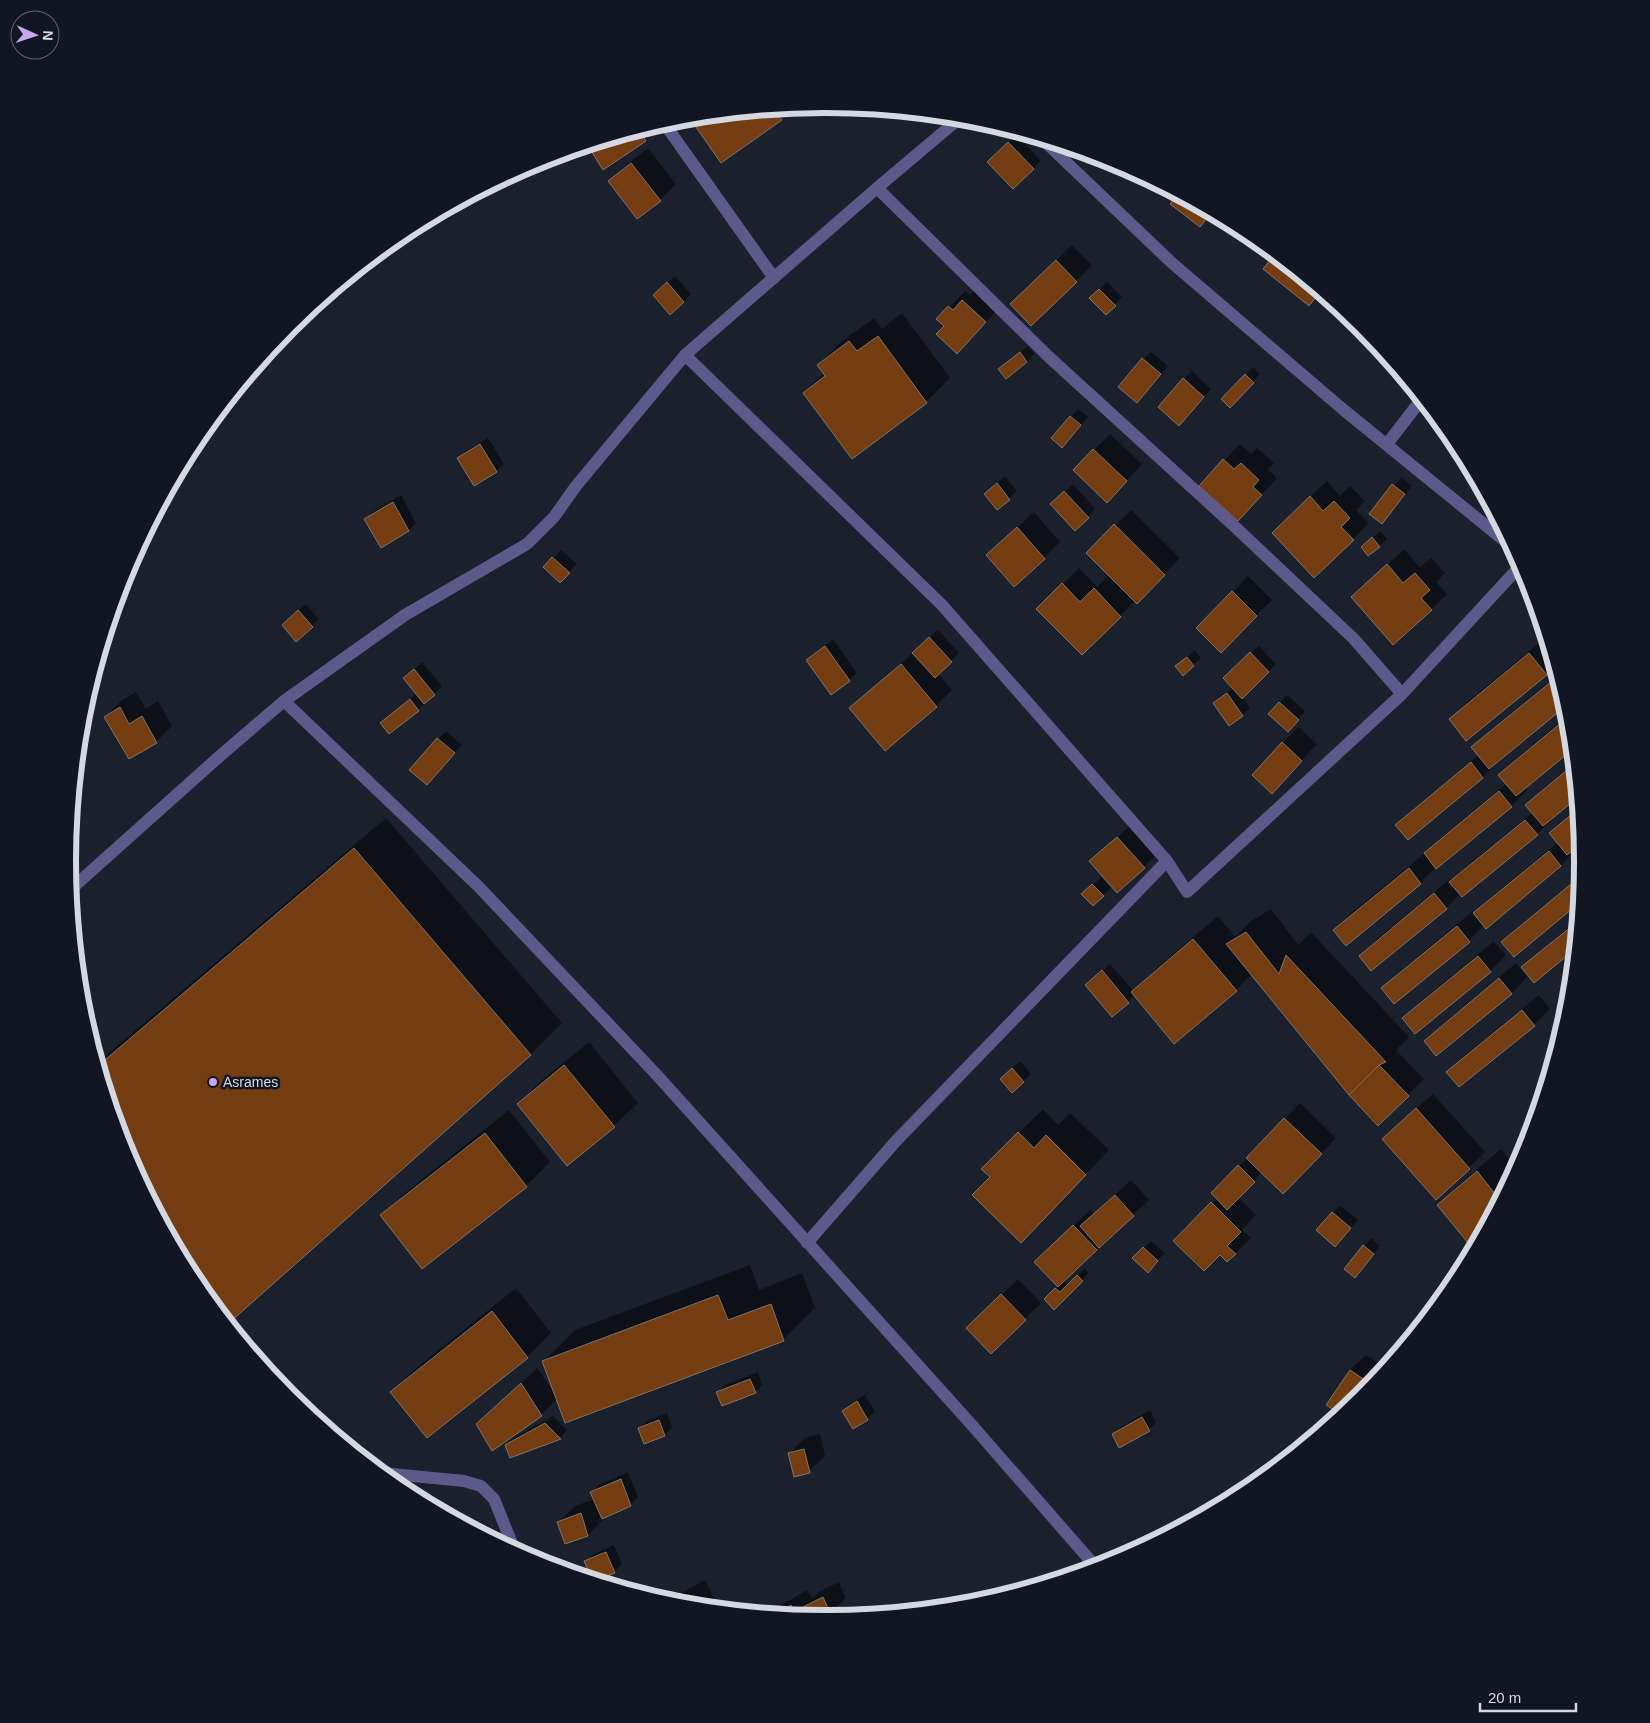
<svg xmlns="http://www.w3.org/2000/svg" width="1650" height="1723" font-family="Helvetica,sans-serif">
<rect width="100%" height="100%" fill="#1a202c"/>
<path fill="#0007" d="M 793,107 L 781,119 L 691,117 Z
M 661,124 L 645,140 L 604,168 L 589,145 Z
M 1017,135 L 1041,161 L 1013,188 L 996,154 Z
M 648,148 L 676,184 L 660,200 L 610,181 L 626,165 Z
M 1072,245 L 1092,265 L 1076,281 L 1027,288 Z
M 675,276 L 691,294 L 684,301 L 662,287 Z
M 1107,282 L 1122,297 L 1106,314 L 1091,298 Z
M 979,285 L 1001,306 L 957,352 L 945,325 L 938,319 L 965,291 L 970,295 Z
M 902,313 L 950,378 L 926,402 L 852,458 L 804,393 L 824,373 L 818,365 L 842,341 L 874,318 L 882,329 Z
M 1028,346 L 1034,354 L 1027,362 L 1000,369 Z
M 1151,352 L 1168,366 L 1144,394 L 1143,359 Z
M 1253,367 L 1260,374 L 1230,406 L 1222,399 Z
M 1192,371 L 1211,389 L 1186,417 L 1159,407 Z
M 1078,409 L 1088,417 L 1070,438 L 1071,417 Z
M 1110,434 L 1142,464 L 1122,485 L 1074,470 Z
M 488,438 L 504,464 L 496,471 L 458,459 L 466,451 Z
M 1240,444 L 1251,454 L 1257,448 L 1274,463 L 1268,470 L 1277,478 L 1253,504 L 1200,486 Z
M 1005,476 L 1017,491 L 997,509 L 993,487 Z
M 1401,477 L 1412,486 L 1382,522 L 1371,514 Z
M 1327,481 L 1340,496 L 1350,486 L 1365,501 L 1356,510 L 1369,523 L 1353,539 L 1289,517 Z
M 1073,484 L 1095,509 L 1075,529 L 1052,504 Z
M 401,495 L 416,523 L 409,530 L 381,546 L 366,519 L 374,511 Z
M 1131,510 L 1180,558 L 1137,602 L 1136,600 L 1082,653 L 1038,609 L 1079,568 L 1097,587 L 1110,574 L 1088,553 Z
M 1034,512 L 1060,542 L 1044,558 L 987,555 Z
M 1381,531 L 1387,539 L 1379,546 L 1370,539 Z
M 1404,549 L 1420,568 L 1431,558 L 1445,573 L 1436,582 L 1447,594 L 1431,610 L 1353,597 Z
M 561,550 L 577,564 L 560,581 L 545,567 Z
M 1248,576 L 1272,600 L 1221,651 L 1233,592 Z
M 306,604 L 319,619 L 312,626 L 291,617 Z
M 938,630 L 959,653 L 938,673 L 952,690 L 936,706 L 885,750 L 851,709 Z
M 1545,638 L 1553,666 L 1546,674 L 1451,719 L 1466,703 Z
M 833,639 L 857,673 L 849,680 L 807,660 Z
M 1259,646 L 1276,664 L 1242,697 L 1250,708 L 1242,715 L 1215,703 L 1233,688 L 1225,678 Z
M 1195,650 L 1201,658 L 1183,674 L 1185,659 Z
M 422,662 L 442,686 L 418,710 L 381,723 L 417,693 L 404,678 Z
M 1556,676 L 1565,705 L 1498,761 L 1483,777 L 1408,838 L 1397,825 L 1413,809 L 1479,755 L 1473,748 L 1489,732 Z
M 136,692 L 146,709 L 158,701 L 172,726 L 156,742 L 105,717 L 121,701 Z
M 1287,695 L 1305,711 L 1295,723 L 1270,714 Z
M 1568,715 L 1571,749 L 1525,787 L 1527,790 L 1511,806 L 1436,867 L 1420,883 L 1346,944 L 1334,930 L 1350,914 L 1425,853 L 1441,838 L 1507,783 L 1500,775 L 1516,759 Z
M 1298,727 L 1317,744 L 1287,776 L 1283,743 Z
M 446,731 L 462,745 L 434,776 L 411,770 Z
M 1573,764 L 1576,797 L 1552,817 L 1553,819 L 1537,834 L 1460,894 L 1446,908 L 1360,956 L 1376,940 L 1451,878 L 1452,880 L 1467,866 L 1533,812 L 1527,805 L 1543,789 Z
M 1577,809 L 1581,842 L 1575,847 L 1576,850 L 1561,865 L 1486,927 L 1484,925 L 1469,941 L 1383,988 L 1399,972 L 1473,911 L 1475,913 L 1491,897 L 1558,842 L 1551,833 Z
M 386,818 L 562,1023 L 531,1054 L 228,1322 L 195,1282 L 125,1151 L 98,1062 Z
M 1134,822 L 1160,851 L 1144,867 L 1091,861 Z
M 1581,875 L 1578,903 L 1514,956 L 1503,942 L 1519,926 Z
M 1101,877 L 1111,888 L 1103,895 L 1091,887 Z
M 1271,909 L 1298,945 L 1311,932 L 1409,1037 L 1396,1050 L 1424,1079 L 1378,1124 L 1252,974 L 1236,990 L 1135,995 L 1113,1015 L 1094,977 L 1110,964 L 1134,992 L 1157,968 L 1218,916 L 1235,937 L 1251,921 Z
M 1577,920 L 1574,948 L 1523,967 L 1539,952 Z
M 1494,941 L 1506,955 L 1490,971 L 1415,1032 L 1404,1018 L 1420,1002 Z
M 1516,963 L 1527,977 L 1512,993 L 1437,1054 L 1426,1041 L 1442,1025 Z
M 1539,995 L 1550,1009 L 1534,1025 L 1448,1072 L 1464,1056 Z
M 589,1042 L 638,1103 L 614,1126 L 518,1104 L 542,1080 Z
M 1020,1061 L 1031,1074 L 1013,1091 L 1009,1071 Z
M 1433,1094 L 1485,1152 L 1436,1198 L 1399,1123 Z
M 1300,1103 L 1336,1138 L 1299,1177 L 1262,1172 L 1238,1197 L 1256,1215 L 1242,1230 L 1251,1238 L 1227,1261 L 1220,1253 L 1175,1241 L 1218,1198 L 1213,1193 Z
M 1043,1109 L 1058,1125 L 1070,1113 L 1109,1150 L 1044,1217 L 983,1169 Z
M 509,1110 L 550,1162 L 526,1186 L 382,1215 L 406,1192 Z
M 1501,1149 L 1516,1167 L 1474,1247 L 1439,1205 L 1463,1181 Z
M 1131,1180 L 1149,1200 L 1063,1280 L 1068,1285 L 1085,1268 L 1089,1273 L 1054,1308 L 1045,1299 L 1059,1286 L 1052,1246 L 1090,1210 L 1094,1214 Z
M 1340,1205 L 1358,1220 L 1343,1237 L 1333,1213 Z
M 1371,1238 L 1380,1246 L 1362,1268 L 1364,1246 Z
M 1151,1241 L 1165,1253 L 1155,1263 L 1134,1258 Z
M 750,1265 L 759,1290 L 802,1273 L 815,1308 L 784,1339 L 565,1421 L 557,1399 L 541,1415 L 493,1449 L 478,1424 L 537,1368 L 555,1394 L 543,1362 L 575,1330 Z
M 1018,1279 L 1041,1303 L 991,1352 L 967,1328 Z
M 516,1288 L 551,1333 L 527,1357 L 427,1436 L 392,1392 L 416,1368 Z
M 1366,1355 L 1385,1367 L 1360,1397 L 1341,1413 L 1328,1405 L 1350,1370 Z
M 758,1372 L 762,1385 L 755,1392 L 718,1392 L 725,1385 Z
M 865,1395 L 875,1411 L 867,1419 L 853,1427 L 843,1411 L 851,1403 Z
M 1150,1410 L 1156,1422 L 1149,1430 L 1113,1434 L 1121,1427 Z
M 667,1413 L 672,1427 L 665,1435 L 639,1429 L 647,1421 Z
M 553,1416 L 567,1430 L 560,1438 L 511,1456 L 506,1446 L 514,1438 Z
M 820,1434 L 825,1456 L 809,1471 L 789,1454 L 805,1438 Z
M 628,1472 L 638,1497 L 631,1505 L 603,1517 L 604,1519 L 588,1535 L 566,1542 L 559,1522 L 575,1506 L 595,1499 L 592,1492 L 599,1485 Z
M 614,1545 L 622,1564 L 614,1572 L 586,1561 L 594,1554 Z
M 705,1580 L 719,1609 L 677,1604 L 669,1602 L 676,1596 Z
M 839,1582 L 846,1598 L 830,1614 L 823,1617 L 824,1619 L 768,1613 L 807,1590 L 812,1599 L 820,1591 Z"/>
<path fill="#733d11" stroke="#837369" d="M 774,109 L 782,120 L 721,163 L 689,117 Z
M 639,130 L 646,141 L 603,170 L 588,146 Z
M 1008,142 L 1034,169 L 1013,189 L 987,162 Z
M 631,163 L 661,201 L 637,219 L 608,181 Z
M 1177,195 L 1211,213 L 1200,227 L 1170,204 Z
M 1274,255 L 1320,292 L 1309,306 L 1263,269 Z
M 1056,260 L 1077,282 L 1031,326 L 1010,304 Z
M 667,282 L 684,302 L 670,315 L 653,295 Z
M 1099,289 L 1116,306 L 1106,315 L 1089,298 Z
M 962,300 L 986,322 L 957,354 L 936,334 L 944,326 L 936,319 L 948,306 L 953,310 Z
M 878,336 L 927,403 L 852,459 L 803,393 L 825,376 L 817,365 L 849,341 L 857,351 Z
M 1020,352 L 1027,362 L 1006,379 L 998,369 Z
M 1142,358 L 1161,374 L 1137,403 L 1118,387 Z
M 1245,374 L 1254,383 L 1230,408 L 1221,399 Z
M 1183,378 L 1204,397 L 1179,426 L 1158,407 Z
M 1070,416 L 1081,425 L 1062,448 L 1051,438 Z
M 480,444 L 497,472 L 474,486 L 457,458 Z
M 1093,449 L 1127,481 L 1107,503 L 1073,470 Z
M 1223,459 L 1234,469 L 1241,463 L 1259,480 L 1253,487 L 1262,495 L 1238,521 L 1199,486 Z
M 997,483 L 1010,500 L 997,510 L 984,494 Z
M 1392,484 L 1405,494 L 1382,524 L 1369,514 Z
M 1064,491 L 1089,518 L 1075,531 L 1050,504 Z
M 1310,496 L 1323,511 L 1334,501 L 1350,518 L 1341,527 L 1354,540 L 1314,578 L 1272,533 Z
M 393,502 L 409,531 L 381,548 L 364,519 Z
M 1114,524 L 1165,575 L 1137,604 L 1086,553 Z
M 1017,527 L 1045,559 L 1014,587 L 986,555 Z
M 1372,537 L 1380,547 L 1368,556 L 1361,547 Z
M 552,557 L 570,573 L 560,583 L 543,567 Z
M 1387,564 L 1403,583 L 1415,573 L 1430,590 L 1421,598 L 1432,610 L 1393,645 L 1351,597 Z
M 1062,583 L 1080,602 L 1094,588 L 1121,617 L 1082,655 L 1036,609 Z
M 1232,591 L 1257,616 L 1221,653 L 1196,628 Z
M 298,610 L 313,627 L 296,642 L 282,625 Z
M 929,637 L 952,662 L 935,678 L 912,653 Z
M 825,646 L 850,681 L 831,695 L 806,660 Z
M 1250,652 L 1269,672 L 1242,699 L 1223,678 Z
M 1529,653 L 1547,675 L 1466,741 L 1449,719 Z
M 1187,657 L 1194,666 L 1183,676 L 1175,666 Z
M 901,664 L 937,707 L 885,751 L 849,708 Z
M 414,669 L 435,695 L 424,704 L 403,678 Z
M 1552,681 L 1562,694 L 1566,706 L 1489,769 L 1471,747 Z
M 1227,693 L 1243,716 L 1229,726 L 1213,703 Z
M 410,699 L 419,711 L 389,734 L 380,723 Z
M 1279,702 L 1299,720 L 1288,732 L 1268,714 Z
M 120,707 L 129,724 L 142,716 L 157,743 L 129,759 L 104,717 Z
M 1568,717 L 1572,750 L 1516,796 L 1498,775 Z
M 437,738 L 455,753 L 427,785 L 409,770 Z
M 1282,742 L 1302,761 L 1272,794 L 1252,775 Z
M 1471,762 L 1483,778 L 1408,840 L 1395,825 Z
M 1573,765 L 1576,799 L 1543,826 L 1525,805 Z
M 1499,791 L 1512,807 L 1436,869 L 1424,853 Z
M 1577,810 L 1581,844 L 1567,855 L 1549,833 Z
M 1525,820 L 1538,835 L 1462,897 L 1449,882 Z
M 1117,837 L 1145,868 L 1117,893 L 1089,861 Z
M 354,848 L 531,1055 L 229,1323 L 195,1282 L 125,1151 L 99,1065 Z
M 1549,851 L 1561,866 L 1486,929 L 1473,913 Z
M 1582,856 L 1582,871 L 1575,862 Z
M 1409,868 L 1421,884 L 1346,946 L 1333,930 Z
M 1577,879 L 1580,883 L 1578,904 L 1514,957 L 1501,942 Z
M 1092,884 L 1104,896 L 1093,906 L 1081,894 Z
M 1434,893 L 1447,909 L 1371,971 L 1359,956 Z
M 1577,922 L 1574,950 L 1534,983 L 1521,967 Z
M 1457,926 L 1470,942 L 1394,1004 L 1381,988 Z
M 1246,932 L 1279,974 L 1286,955 L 1386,1062 L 1379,1065 L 1349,1095 L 1226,944 Z
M 1193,939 L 1237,991 L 1174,1044 L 1131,992 Z
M 1478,956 L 1491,972 L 1415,1034 L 1402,1018 Z
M 1102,970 L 1129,1003 L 1112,1017 L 1085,985 Z
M 1499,978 L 1512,994 L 1436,1056 L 1424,1041 Z
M 1522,1010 L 1535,1026 L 1459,1087 L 1446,1072 Z
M 564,1065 L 615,1127 L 567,1166 L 517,1104 Z
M 1379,1065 L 1409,1096 L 1378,1126 L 1349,1095 Z
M 1012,1068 L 1024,1082 L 1012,1093 L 1000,1079 Z
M 1416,1108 L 1470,1169 L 1436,1200 L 1382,1139 Z
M 1284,1118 L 1322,1154 L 1283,1194 L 1246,1158 Z
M 1018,1132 L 1034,1148 L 1046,1135 L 1086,1175 L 1021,1243 L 972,1195 L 990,1177 L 981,1169 Z
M 485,1133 L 527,1187 L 422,1269 L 380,1215 Z
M 1238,1165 L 1255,1182 L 1227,1210 L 1211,1193 Z
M 1477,1171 L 1499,1199 L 1473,1249 L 1437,1205 Z
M 1115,1195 L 1134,1216 L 1099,1248 L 1080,1226 Z
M 1211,1202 L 1241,1232 L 1227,1246 L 1236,1254 L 1227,1262 L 1220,1255 L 1204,1271 L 1173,1241 Z
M 1332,1212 L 1351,1228 L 1335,1247 L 1316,1230 Z
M 1073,1225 L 1097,1250 L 1058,1287 L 1034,1262 Z
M 1363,1245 L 1374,1254 L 1355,1278 L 1344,1269 Z
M 1143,1247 L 1158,1261 L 1148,1273 L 1132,1258 Z
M 1077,1275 L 1083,1281 L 1054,1310 L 1044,1299 L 1055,1288 L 1060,1292 Z
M 1001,1294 L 1026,1320 L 991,1354 L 966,1328 Z
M 718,1295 L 728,1320 L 771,1304 L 784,1341 L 565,1423 L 542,1361 Z
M 492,1311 L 528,1358 L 427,1438 L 390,1392 Z
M 1350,1370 L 1371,1384 L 1360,1397 L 1340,1414 L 1326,1405 Z
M 750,1379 L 756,1393 L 722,1406 L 716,1392 Z
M 521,1383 L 542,1416 L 492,1451 L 476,1424 Z
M 857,1401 L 868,1420 L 853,1429 L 842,1411 Z
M 1142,1417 L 1150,1431 L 1119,1448 L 1112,1434 Z
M 659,1420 L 665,1436 L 644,1444 L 638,1428 Z
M 545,1423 L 561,1439 L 510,1458 L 505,1445 Z
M 804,1449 L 810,1473 L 794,1477 L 788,1453 Z
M 621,1479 L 631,1506 L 602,1519 L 590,1492 Z
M 581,1513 L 588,1536 L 565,1544 L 557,1522 Z
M 606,1552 L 615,1573 L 597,1580 L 592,1579 L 584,1561 Z
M 689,1595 L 695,1606 L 674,1603 Z
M 823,1597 L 831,1615 L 823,1619 L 807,1617 L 803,1607 Z
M 791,1605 L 797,1616 L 775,1614 Z"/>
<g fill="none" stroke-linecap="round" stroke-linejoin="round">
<path stroke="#5e598b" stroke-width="12" d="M 664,123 L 774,278"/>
<path stroke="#5e598b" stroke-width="12" d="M 1042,139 L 1172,263 L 1345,411 L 1511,546
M 877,188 L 1049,357 L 1232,524 L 1354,639 L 1402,694
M 685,355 L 942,605 L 1167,861 L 1187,892 L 1402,694 L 1521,565
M 1387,444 L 1421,400
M 284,701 L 479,887 L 655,1073 L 971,1424 L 1096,1567
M 70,890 L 221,755 L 284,701 L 405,615 L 527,544 L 554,517 L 576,486 L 685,355 L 877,188 L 961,117
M 807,1243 L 895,1142 L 1167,861
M 382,1473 L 464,1481 L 481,1486 L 494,1499 L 515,1551"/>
</g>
<circle fill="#c8a6ef" stroke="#111622" stroke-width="2" cx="213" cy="1082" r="5"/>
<g text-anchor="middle" stroke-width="5" stroke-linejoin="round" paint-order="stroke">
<g font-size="14" fill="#d4d8e1" stroke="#111622" text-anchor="start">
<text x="223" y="1087">Asrames</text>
</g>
</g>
<path d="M0 0H1650V1723H0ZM824 113H826A748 748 0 0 1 1574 861V862A748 748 0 0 1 826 1610H824A748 748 0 0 1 76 862V861A748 748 0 0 1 824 113Z" fill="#111622" fill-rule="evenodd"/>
<path fill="none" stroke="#d4d8e1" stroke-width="6" d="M824 113H826A748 748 0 0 1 1574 861V862A748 748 0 0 1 826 1610H824A748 748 0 0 1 76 862V861A748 748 0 0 1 824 113Z"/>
<g transform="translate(35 35) rotate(93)"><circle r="24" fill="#111622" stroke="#5f646e"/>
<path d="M0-4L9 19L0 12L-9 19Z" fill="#c8a6ef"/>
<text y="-8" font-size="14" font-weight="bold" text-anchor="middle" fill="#d4d8e1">N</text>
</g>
<path d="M1480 1703v8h96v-8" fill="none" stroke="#d4d8e1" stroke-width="2.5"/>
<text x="1488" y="1703" font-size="15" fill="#d4d8e1" stroke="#111622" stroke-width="4" paint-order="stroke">20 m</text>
</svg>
